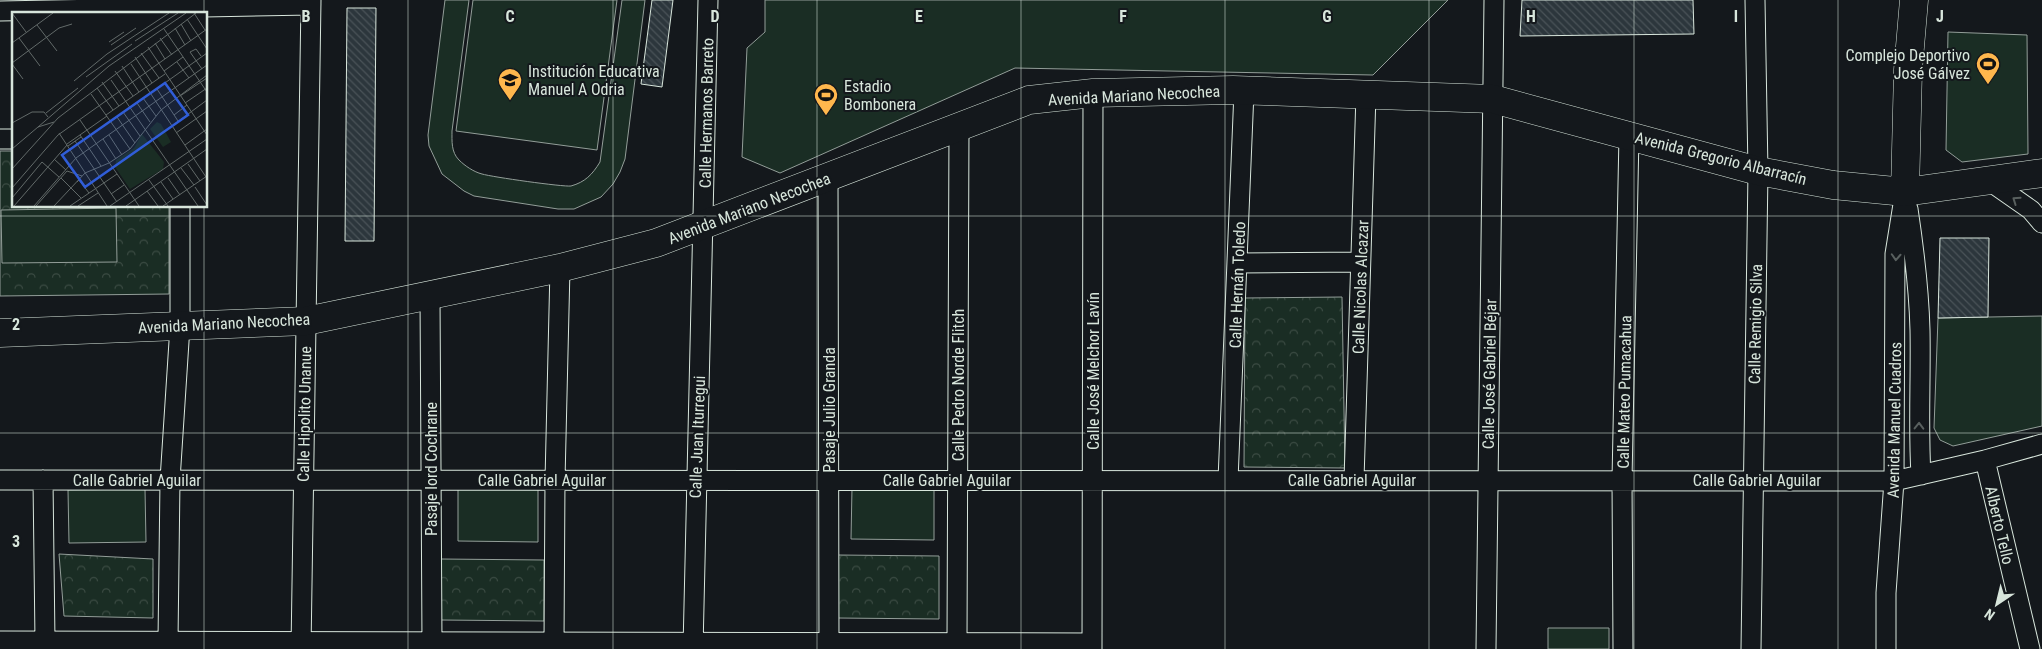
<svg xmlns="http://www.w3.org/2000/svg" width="2042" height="649" font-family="'Roboto Condensed',sans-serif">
<defs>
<pattern id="park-crowns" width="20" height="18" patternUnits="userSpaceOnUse" patternTransform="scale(1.25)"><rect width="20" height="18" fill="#1a2d24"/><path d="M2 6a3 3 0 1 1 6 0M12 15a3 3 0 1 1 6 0" fill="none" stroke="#3b4b43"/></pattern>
<pattern id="building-back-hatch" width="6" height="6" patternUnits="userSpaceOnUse" patternTransform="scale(1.25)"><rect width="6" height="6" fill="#2c363c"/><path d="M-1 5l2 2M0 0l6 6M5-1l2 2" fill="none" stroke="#4a5358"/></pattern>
</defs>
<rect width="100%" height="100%" fill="#14181c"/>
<path fill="url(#park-crowns)" stroke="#939e99" d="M 0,151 L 14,151 L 14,206 L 169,206 L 169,294 L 0,296 Z
M 1342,297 L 1345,468 L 1244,467 L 1245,298 Z
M 59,554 L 153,559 L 153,618 L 64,616 Z
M 838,555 L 939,556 L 939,619 L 838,618 Z
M 441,559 L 544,560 L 544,621 L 441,620 Z"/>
<path fill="#1a2d24" stroke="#939e99" d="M 445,0 L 469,0 L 452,131 C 452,141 451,152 459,160 C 465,166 474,172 482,174 C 492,177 563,187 571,186 C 585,182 592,175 600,162 L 622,0 L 645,0 L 625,159 L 620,172 L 613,184 L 601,197 L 574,209 L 558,209 L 474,196 L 464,191 L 442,174 L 429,146 L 428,135 Z
M 473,0 L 617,0 L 597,150 L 456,131 Z
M 765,0 L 1448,0 L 1373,75 L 1015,68 L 780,173 L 742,157 L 747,48 L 765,32 Z
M 1948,32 L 2027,35 L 2028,154 L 1962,162 L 1946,150 Z
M 116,208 L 117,262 L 2,263 L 1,210 Z
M 2042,316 L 2042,426 L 1953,446 L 1940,440 L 1934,428 L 1938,318 Z
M 458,487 L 538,488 L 538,542 L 458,541 Z
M 852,488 L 934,489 L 934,540 L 851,539 Z
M 145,489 L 146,542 L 69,543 L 68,490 Z
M 1548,628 L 1609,628 L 1609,649 L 1548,649 Z"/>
<path fill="url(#building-back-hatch)" stroke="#d8e6dc" d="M 652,0 L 673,0 L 662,87 L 641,84 Z
M 1522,0 L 1693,0 L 1694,34 L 1520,36 Z
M 347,8 L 376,8 L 374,241 L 345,241 Z
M 1940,238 L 1989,238 L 1988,317 L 1938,318 Z"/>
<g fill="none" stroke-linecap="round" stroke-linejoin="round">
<g stroke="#d8e6dc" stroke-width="21">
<path id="street" d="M 0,11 L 311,5
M 0,139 L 14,139
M 828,178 L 829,642
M 1988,180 L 2031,210 L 2042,223
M 1908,209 C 1914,249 1919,290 1920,330 C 1921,378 1918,426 1921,475
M 1237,263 L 1360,262
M 430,296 L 432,642
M 1985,460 L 2030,649
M 0,480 L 1894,481 L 1985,460 L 2042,444
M 43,480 L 45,641
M 1228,480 L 1244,91
M 1354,480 L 1366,94
M 0,641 L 1092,643
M 168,641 L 170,480 L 180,326 L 180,206
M 554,642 L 555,480 L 560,268
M 957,642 L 959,127
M 301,649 L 311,0
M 693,649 L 708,0
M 1092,649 L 1093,93
M 1486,649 L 1494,0
M 1623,649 L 1622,480 L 1629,135
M 1751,649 L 1758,171 L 1755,0
M 1886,649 L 1886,593 L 1894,481 L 1895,254 L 1905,192"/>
</g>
<g stroke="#d8e6dc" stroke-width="29">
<path id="secondary" d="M 1905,192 L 1908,70 L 1914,0
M 0,333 L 306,321 L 560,268 L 656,243 L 1029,100 L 1093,93 L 1233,90 L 1493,99 L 1758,171 L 1833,185 L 1905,192 L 2042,173"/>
</g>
<use href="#street" stroke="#14181c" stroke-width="19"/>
<use href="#secondary" stroke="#14181c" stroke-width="28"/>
</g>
<defs><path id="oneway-chevron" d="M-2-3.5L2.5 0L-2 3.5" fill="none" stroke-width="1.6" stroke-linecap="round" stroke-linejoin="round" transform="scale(1.25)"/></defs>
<g stroke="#59605f">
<use href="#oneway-chevron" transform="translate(2016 200) rotate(-145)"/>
<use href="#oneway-chevron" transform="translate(1896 257) rotate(93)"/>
<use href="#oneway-chevron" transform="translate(1919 426) rotate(-89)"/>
</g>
<path fill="none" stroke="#d8e6dc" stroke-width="1" stroke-opacity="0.55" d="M 204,0 L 204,14M 408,0 L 408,649M 613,0 L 613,649M 817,0 L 817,649M 1021,0 L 1021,649M 1225,0 L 1225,649M 1429,0 L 1429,649M 1634,0 L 1634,649M 1838,0 L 1838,649M 204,206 L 204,649M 0,216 L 2042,216M 0,433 L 2042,433"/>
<defs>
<g id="stadium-pin" transform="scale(1.25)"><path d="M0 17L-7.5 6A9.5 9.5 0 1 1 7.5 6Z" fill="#ffb74d" stroke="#14181c"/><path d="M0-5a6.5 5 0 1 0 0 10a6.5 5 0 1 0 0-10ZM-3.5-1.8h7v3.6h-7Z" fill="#111"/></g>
<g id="school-pin" transform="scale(1.25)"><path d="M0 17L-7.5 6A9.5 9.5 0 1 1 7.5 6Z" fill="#ffb74d" stroke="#14181c"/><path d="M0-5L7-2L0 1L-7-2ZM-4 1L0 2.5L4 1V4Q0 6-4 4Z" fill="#111"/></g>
</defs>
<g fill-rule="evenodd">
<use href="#stadium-pin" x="1988" y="64"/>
<use href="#school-pin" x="510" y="80"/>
<use href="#stadium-pin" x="826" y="95"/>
</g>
<g text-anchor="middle" stroke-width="4" stroke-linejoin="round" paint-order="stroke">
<g font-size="16" fill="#d8e6dc" stroke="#14181c" text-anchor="start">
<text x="1970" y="61" text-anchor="end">Complejo Deportivo<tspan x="1970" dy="18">José Gálvez</tspan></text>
<text x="528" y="77">Institución Educativa<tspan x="528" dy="18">Manuel A Odria</tspan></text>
<text x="844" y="92">Estadio<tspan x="844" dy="18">Bombonera</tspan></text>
</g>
<g font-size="16" fill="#d8e6dc" stroke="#14181c">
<text transform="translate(1134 95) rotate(-3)" y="6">Avenida Mariano Necochea</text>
<text transform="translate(706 113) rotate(-89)" y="6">Calle Hermanos Barreto</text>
<text transform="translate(1721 158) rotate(14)" y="6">Avenida Gregorio Albarracín</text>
<text transform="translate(749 208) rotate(-21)" y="6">Avenida Mariano Necochea</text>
<text transform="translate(1237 285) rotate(-88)" y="6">Calle Hernán Toledo</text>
<text transform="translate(1360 287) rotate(-88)" y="6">Calle Nicolas Alcazar</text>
<text transform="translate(224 323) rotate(-3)" y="6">Avenida Mariano Necochea</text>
<text transform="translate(1755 324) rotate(-89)" y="6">Calle Remigio Silva</text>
<text transform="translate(1093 371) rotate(-90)" y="6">Calle José Melchor Lavín</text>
<text transform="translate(1489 374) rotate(-89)" y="6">Calle José Gabriel Béjar</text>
<text transform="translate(958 385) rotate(-90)" y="6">Calle Pedro Norde Flitch</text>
<text transform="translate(1624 392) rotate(-89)" y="6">Calle Mateo Pumacahua</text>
<text transform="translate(829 410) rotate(-90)" y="6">Pasaje Julio Granda</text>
<text transform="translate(304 414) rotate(-89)" y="6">Calle Hipolito Unanue</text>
<text transform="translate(1894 420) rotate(-89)" y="6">Avenida Manuel Cuadros</text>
<text transform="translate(697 437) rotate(-88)" y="6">Calle Juan Iturregui</text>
<text transform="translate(431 469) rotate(-90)" y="6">Pasaje lord Cochrane</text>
<text x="137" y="486">Calle Gabriel Aguilar</text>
<text x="542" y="486">Calle Gabriel Aguilar</text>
<text x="947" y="486">Calle Gabriel Aguilar</text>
<text x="1352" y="486">Calle Gabriel Aguilar</text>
<text x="1757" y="486">Calle Gabriel Aguilar</text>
<text transform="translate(2000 525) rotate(77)" y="6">Alberto Tello</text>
</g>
</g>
<g transform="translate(12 12)">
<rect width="195" height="195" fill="#14181c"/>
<path d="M 145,110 L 149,112 L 159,130 L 151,135 L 138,117 ZM 130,122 L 152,150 L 151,157 L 118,177 L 103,155 L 104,148 L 122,136 Z" fill="#1a2d24"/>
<path fill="none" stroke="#626a69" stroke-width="1" d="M 0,1 L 14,20M 182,1 L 193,18M 175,7 L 195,37M 169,12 L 179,29M 25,13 L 45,39M 163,16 L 173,33M 152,17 L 195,80M 7,26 L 28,54M 148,26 L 160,43M 123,29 L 166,1M 97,30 L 112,20M 0,31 L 41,1M 143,31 L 153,47M 99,33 L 124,16M 136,35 L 195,123M 129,41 L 147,66M 189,44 L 184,37 L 178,40 L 190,57M 123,45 L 140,71M 165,50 L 177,66M 0,51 L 47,16 L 60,12M 0,52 L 11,67M 119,52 L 194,165M 110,54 L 127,80M 103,59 L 121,84M 152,59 L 171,45M 74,65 L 120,32M 99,68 L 186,194M 62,69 L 95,42 L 157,1M 90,70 L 107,94M 85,76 L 101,98M 145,77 L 166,109M 79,82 L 118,137M 168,84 L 195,66M 131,86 L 144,104M 125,91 L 138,110M 173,91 L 195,76M 111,100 L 128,124M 34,101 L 66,76M 94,103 L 153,62M 162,103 L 175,93M 105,105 L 123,131M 68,108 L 127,194M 98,110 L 195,41M 0,111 L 20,100 L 32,100 L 36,105M 160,114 L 195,88M 26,115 L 97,54 L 174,1M 47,121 L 95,194M 164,121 L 195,99M 68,123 L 89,154M 97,123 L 110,143M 91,127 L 104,147M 63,129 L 105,190M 55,132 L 95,104M 173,133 L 195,117M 56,134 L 69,125M 0,137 L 26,115 L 42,110M 42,147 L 54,158M 176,152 L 188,169M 169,156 L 182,173M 0,157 L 46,106 L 184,1M 55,159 L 70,164M 49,166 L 69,186M 156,166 L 168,183M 137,168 L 156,194M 65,170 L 67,168 L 77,181M 149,170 L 161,187M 183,175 L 195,193M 0,176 L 46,123 L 195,17M 135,179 L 146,194M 99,182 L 112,173M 0,186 L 30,150 L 47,165M 2,194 L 55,133M 22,194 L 64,146 L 195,53M 24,194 L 55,159M 42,194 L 73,161 L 97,151 L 118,137 L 149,98 L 195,63M 58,194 L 105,162M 66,194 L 86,181M 98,194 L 195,127M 114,194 L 195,137M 151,194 L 195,164"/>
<path fill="#305dd8" fill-opacity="0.15" stroke="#305dd8" stroke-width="2.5" d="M 153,71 L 176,103 L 73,175 L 50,143 Z"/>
<rect width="195" height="195" fill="none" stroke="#d8e6dc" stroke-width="2.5"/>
</g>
<g font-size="16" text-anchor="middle" font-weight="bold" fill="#d8e6dc" stroke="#14181c" stroke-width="4" stroke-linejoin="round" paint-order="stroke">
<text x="306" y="22">B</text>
<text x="510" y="22">C</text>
<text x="715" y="22">D</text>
<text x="919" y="22">E</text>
<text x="1123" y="22">F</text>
<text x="1327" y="22">G</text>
<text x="1531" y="22">H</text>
<text x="1736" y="22">I</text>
<text x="1940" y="22">J</text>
<text x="16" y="330">2</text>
<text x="16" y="547">3</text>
</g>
<g transform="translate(1997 604) rotate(215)" stroke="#14181c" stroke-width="4" paint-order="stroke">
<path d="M0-4L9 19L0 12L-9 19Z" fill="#d8e6dc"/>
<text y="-8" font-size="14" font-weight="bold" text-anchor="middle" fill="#d8e6dc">N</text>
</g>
</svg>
